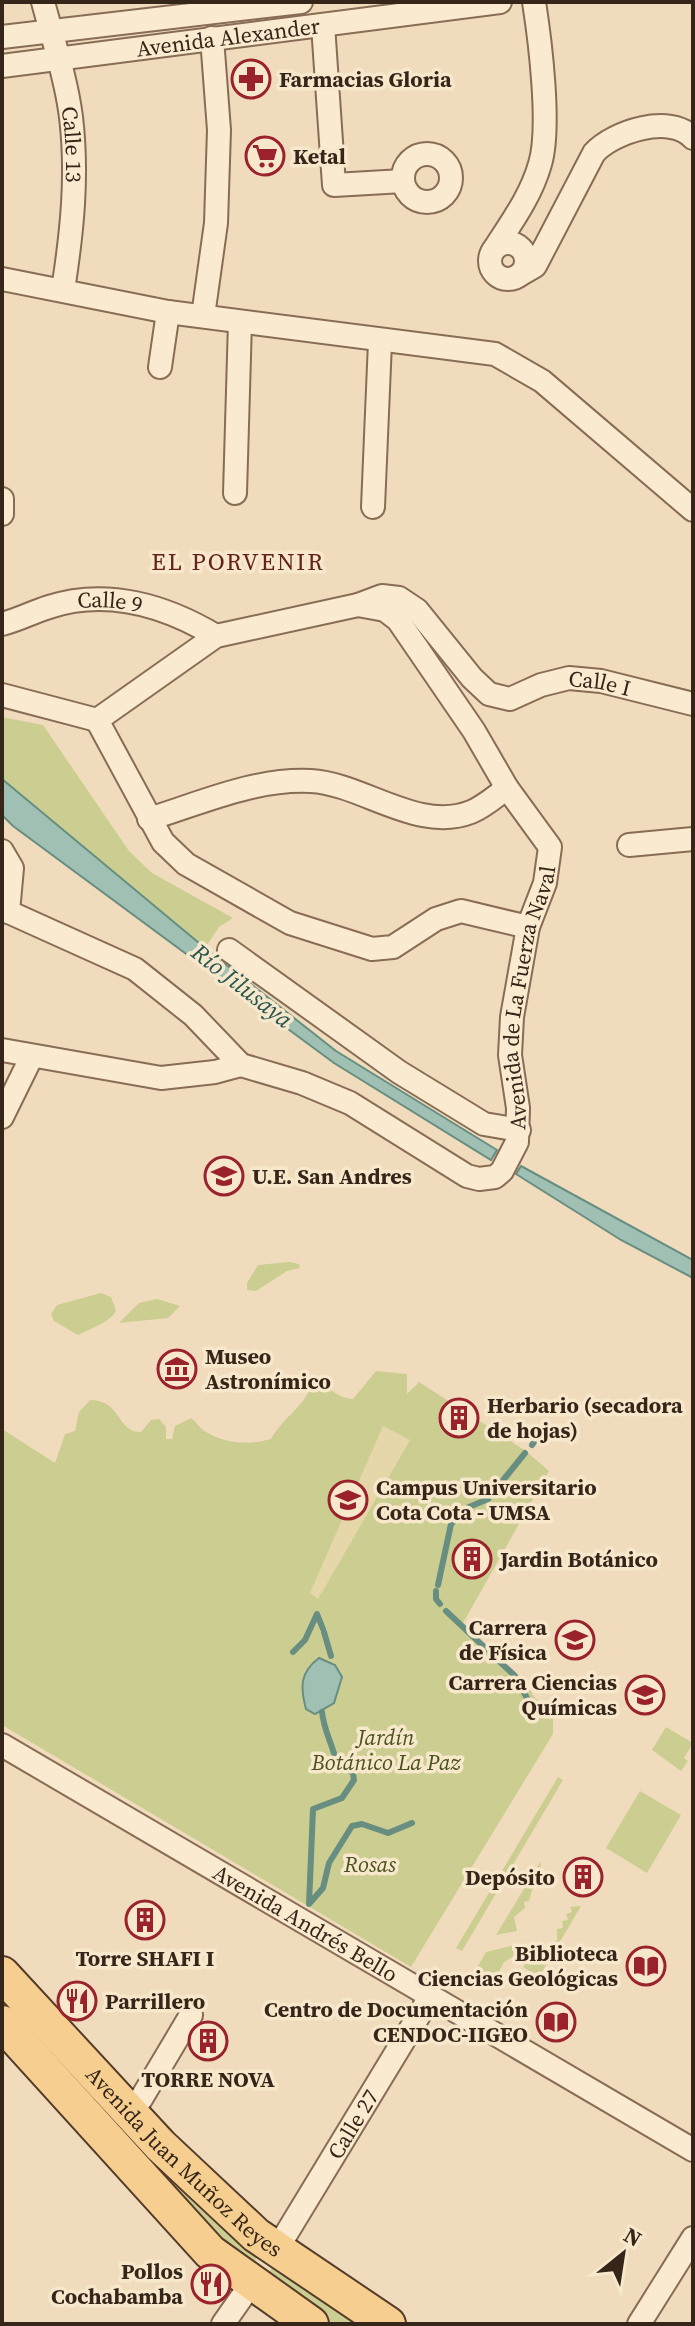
<svg xmlns="http://www.w3.org/2000/svg" width="695" height="2326" font-family="'Source Serif 4',serif">
<rect width="100%" height="100%" fill="#f0dcbc"/>
<path fill="#e5d7a9" d="M 383,1425 L 410,1440 L 318,1599 L 309,1594 Z"/>
<path fill="#cbce90" fill-rule="evenodd" d="M 2,717 L 43,725 L 129,851 L 152,873 L 233,918 L 219,927 L 205,948 L 2,779 Z
M 289,1262 L 299,1264 L 300,1268 L 287,1271 L 256,1291 L 247,1290 L 247,1283 L 258,1265 Z
M 101,1293 L 111,1297 L 116,1311 C 110,1322 90,1329 78,1335 L 54,1321 L 51,1314 L 57,1305 Z
M 157,1299 L 180,1306 L 168,1318 L 119,1323 L 139,1303 Z
M 376,1371 L 407,1374 L 407,1394 L 419,1382 L 526,1451 L 549,1471 L 463,1623 L 528,1685 L 534,1697 L 553,1712 L 553,1734 L 411,1967 L 2,1725 L 2,1429 L 55,1463 L 65,1434 L 75,1431 L 79,1412 L 90,1400 C 122,1400 116,1432 141,1432 L 151,1420 L 159,1419 L 166,1427 L 166,1439 L 172,1439 L 175,1426 L 191,1418 C 197,1422 200,1429 206,1432 C 225,1444 250,1445 271,1439 C 282,1419 302,1408 311,1387 C 330,1383 336,1399 353,1399 ZM 383,1426 L 410,1440 L 318,1599 L 310,1593 Z
M 666,1727 L 693,1743 L 684,1758 L 688,1761 L 681,1771 L 652,1750 Z
M 558,1777 L 563,1780 L 462,1951 L 456,1948 Z
M 640,1791 L 681,1815 L 647,1873 L 606,1848 Z
M 541,1861 L 539,1886 L 533,1887 L 529,1901 L 524,1902 L 525,1908 L 514,1917 L 517,1931 L 496,1935 Z
M 581,1906 L 539,1977 L 523,1967 L 530,1955 L 550,1949 L 549,1944 L 557,1941 L 557,1929 L 563,1928 L 562,1921 L 568,1920 L 566,1914 L 572,1912 L 570,1907 Z
M 515,1945 L 523,1950 L 504,1962 L 498,1974 L 474,1973 L 486,1952 Z
M 152,2156 L 260,2254 L 254,2262 L 263,2268 L 260,2273 L 225,2248 L 148,2160 Z
M 265,2257 L 365,2324 L 334,2324 L 266,2277 L 272,2267 L 263,2261 Z"/>
<path fill="#a0c0b4" stroke="#678e81" stroke-width="2" d="M 2,779 L 205,948 L 336,1051 L 497,1150 L 491,1160 L 334,1063 L 13,826 L 2,815 Z
M 521,1166 L 693,1260 L 693,1278 L 621,1240 L 516,1174 Z
M 319,1658 L 335,1665 L 342,1677 L 334,1703 L 315,1714 L 306,1709 C 300,1687 300,1672 319,1658 Z"/>
<g fill="none" stroke-linecap="round" stroke-linejoin="round">
<path stroke="#678e81" stroke-width="6" d="M 532,1445 L 534,1442
M 438,1585 L 451,1524 L 469,1507 L 488,1499 L 525,1453
M 436,1591 L 436,1599 L 440,1604
M 446,1611 L 515,1676 L 528,1700
M 324,1632 L 331,1656
M 293,1652 L 305,1640 L 317,1614 L 323,1629
M 322,1712 C 324,1731 332,1743 336,1761 L 353,1773 L 354,1780 L 342,1798 L 313,1809 L 309,1904 L 323,1888 L 329,1863 L 352,1826 L 362,1824 L 388,1833 L 412,1823"/>
<g stroke="#886c55" stroke-width="26">
<g id="street">
<path id="s1" d="M 43,2 C 53,40 66,78 71,117 C 78,176 72,232 63,290"/>
<path d="M 323,25 L 334,185 L 403,181"/>
<path d="M 2,37 L 301,2"/>
<path id="s2" d="M 2,66 L 500,2"/>
<circle cx="427" cy="178" r="24"/>
<circle cx="508" cy="261" r="18"/>
<path d="M 493,251 C 511,223 531,196 540,164 C 551,128 540,40 534,2"/>
<path d="M 516,277 L 535,266 L 594,153 C 613,132 670,113 693,138"/>
<path d="M 2,279 L 168,312 L 495,354 L 542,381 L 693,510"/>
<path d="M 203,316 L 216,223 L 219,130 L 212,38"/>
<path d="M 160,367 L 168,312"/>
<path d="M 235,493 L 240,322"/>
<path d="M 2,499 L 2,514"/>
<path d="M 373,507 L 380,342"/>
<path id="s3" d="M 2,624 C 18,620 33,612 49,607 C 107,588 166,606 216,636"/>
<path id="s4" d="M 2,695 L 97,720 L 216,636 L 358,605 L 382,596 L 399,598 L 417,610 L 472,678 L 489,694 L 510,699 L 541,685 L 569,678 L 601,681 L 693,704"/>
<path d="M 97,720 L 163,842 L 186,864 L 290,923 L 372,949 L 393,947 L 436,919 L 461,911 L 528,927"/>
<path d="M 149,819 C 201,803 256,778 311,781 C 363,784 418,833 471,812 C 484,807 496,796 507,788"/>
<path d="M 629,845 L 693,839"/>
<path d="M 2,851 L 12,868 L 8,912"/>
<path id="s5" d="M 2,909 L 135,969 L 193,1015 L 241,1065 L 302,1083 L 350,1103 L 467,1176 L 479,1179 L 495,1177 L 502,1171 L 517,1142 L 518,1108 L 510,1055 L 512,1017 L 528,927 L 545,883 L 550,847 L 507,788 L 474,731 L 398,620 L 385,610 L 358,605"/>
<path d="M 229,950 L 399,1072 L 484,1124 L 519,1130"/>
<path d="M 2,1050 L 161,1078 L 215,1072 L 241,1065"/>
<path d="M 2,1117 L 31,1058"/>
<path id="s6" d="M 2,1745 L 693,2150"/>
<path d="M 141,2099 L 191,2015"/>
<path id="s7" d="M 277,2249 L 430,1997"/>
<path d="M 223,2324 L 251,2284"/>
<path d="M 639,2324 L 693,2238"/>
</g>
</g>
<g stroke="#553b2a" stroke-width="38">
<g id="primary">
<path id="s8" d="M 2,1974 L 160,2145 L 256,2235 L 388,2324"/>
<path d="M 2,2023 L 210,2252 L 311,2324"/>
</g>
</g>
<use href="#street" stroke="#faeacf" stroke-width="22"/>
<use href="#primary" stroke="#f6cf90" stroke-width="34"/>
</g>
<defs>
<g id="pharmacy-ring" transform="scale(2)"><circle r="9.5" fill="#f7e7cb" stroke="#99222c" stroke-width="1.5"/><path d="M-2-6h4v4h4v4h-4v4h-4v-4h-4v-4h4Z" fill="#99222c"/></g>
<g id="supermarket-ring" transform="scale(2)"><circle r="9.5" fill="#f7e7cb" stroke="#99222c" stroke-width="1.5"/><path d="M-6-5.5h2.5l.6 2H6L4.5 2H-2.5L-4.4-4H-6ZM-1.5 3.2a1.3 1.3 0 1 0 .1 0ZM3 3.2a1.3 1.3 0 1 0 .1 0Z" fill="#99222c"/></g>
<g id="school-ring" transform="scale(2)"><circle r="9.5" fill="#f7e7cb" stroke="#99222c" stroke-width="1.5"/><path d="M0-5L7-2L0 1L-7-2ZM-4 1L0 2.5L4 1V4Q0 6-4 4Z" fill="#99222c"/></g>
<g id="museum-ring" transform="scale(2)"><circle r="9.5" fill="#f7e7cb" stroke="#99222c" stroke-width="1.5"/><path d="M0-6L6-3V-2H-6V-3ZM-5-1h2V3h-2ZM-1-1h2V3h-2ZM3-1h2V3H3ZM-6 4H6V6H-6Z" fill="#99222c"/></g>
<g id="building-ring" transform="scale(2)"><circle r="9.5" fill="#f7e7cb" stroke="#99222c" stroke-width="1.5"/><path d="M-4-6H4V6H1V3H-1V6H-4ZM-2.5-4.3h1.7v1.8h-1.7ZM.8-4.3h1.7v1.8H.8ZM-2.5-1h1.7V.8h-1.7ZM.8-1h1.7V.8H.8Z" fill="#99222c"/></g>
<g id="university-ring" transform="scale(2)"><circle r="9.5" fill="#f7e7cb" stroke="#99222c" stroke-width="1.5"/><path d="M0-5L7-2L0 1L-7-2ZM-4 1L0 2.5L4 1V4Q0 6-4 4Z" fill="#99222c"/></g>
<g id="library-ring" transform="scale(2)"><circle r="9.5" fill="#f7e7cb" stroke="#99222c" stroke-width="1.5"/><path d="M-6-4Q-3-5.5-.7-3.5V5Q-3 3-6 4ZM6-4Q3-5.5 .7-3.5V5Q3 3 6 4Z" fill="#99222c"/></g>
<g id="restaurant-ring" transform="scale(2)"><circle r="9.5" fill="#f7e7cb" stroke="#99222c" stroke-width="1.5"/><path d="M-5-6h1v4h1v-4h1v4h1v-4h1v5L-1.5 .5V6h-2V.5L-5-1ZM5-6V6H3V1.5H1.5Q1.5-4 5-6Z" fill="#99222c"/></g>
</defs>
<g fill-rule="evenodd">
<use href="#pharmacy-ring" x="251" y="79"/>
<use href="#supermarket-ring" x="265" y="156"/>
<use href="#school-ring" x="224" y="1176"/>
<use href="#museum-ring" x="177" y="1369"/>
<use href="#building-ring" x="459" y="1418"/>
<use href="#university-ring" x="348" y="1500"/>
<use href="#building-ring" x="472" y="1559"/>
<use href="#university-ring" x="575" y="1640"/>
<use href="#university-ring" x="645" y="1695"/>
<use href="#building-ring" x="583" y="1877"/>
<use href="#building-ring" x="145" y="1920"/>
<use href="#library-ring" x="646" y="1966"/>
<use href="#restaurant-ring" x="77" y="2001"/>
<use href="#library-ring" x="556" y="2022"/>
<use href="#building-ring" x="208" y="2041"/>
<use href="#restaurant-ring" x="211" y="2284"/>
</g>
<g text-anchor="middle" stroke-width="7" stroke-linejoin="round" paint-order="stroke">
<g font-size="22" fill="#36261a" stroke="#f7e7cb">
<text dy="8" stroke="none"><textPath href="#s2" startOffset="228">Avenida Alexander</textPath></text>
<text dy="8" stroke="none"><textPath href="#s1" startOffset="146">Calle 13</textPath></text>
<text dy="8" stroke="none"><textPath href="#s3" startOffset="112">Calle 9</textPath></text>
<text dy="8" stroke="none"><textPath href="#s4" startOffset="680">Calle I</textPath></text>
<text dy="8" stroke="none"><textPath href="#s5" startOffset="760">Avenida de La Fuerza Naval</textPath></text>
<text dy="8" stroke="none"><textPath href="#s6" startOffset="352">Avenida Andrés Bello</textPath></text>
<text dy="8" stroke="none"><textPath href="#s7" startOffset="146">Calle 27</textPath></text>
<text dy="8" stroke="none"><textPath href="#s8" startOffset="262">Avenida Juan Muñoz Reyes</textPath></text>
</g>
<g font-size="22" font-weight="bold" fill="#36261a" stroke="#f7e7cb" text-anchor="start">
<text x="279" y="87">Farmacias Gloria</text>
<text x="293" y="164">Ketal</text>
<text x="252" y="1184">U.E. San Andres</text>
<text x="205" y="1364">Museo<tspan x="205" dy="25">Astronímico</tspan></text>
<text x="487" y="1413">Herbario (secadora<tspan x="487" dy="25">de hojas)</tspan></text>
<text x="376" y="1495">Campus Universitario<tspan x="376" dy="25">Cota Cota - UMSA</tspan></text>
<text x="500" y="1567">Jardin Botánico</text>
<text x="547" y="1635" text-anchor="end">Carrera<tspan x="547" dy="25">de Física</tspan></text>
<text x="617" y="1690" text-anchor="end">Carrera Ciencias<tspan x="617" dy="25">Químicas</tspan></text>
<text x="555" y="1885" text-anchor="end">Depósito</text>
<text x="618" y="1961" text-anchor="end">Biblioteca<tspan x="618" dy="25">Ciencias Geológicas</tspan></text>
<text x="145" y="1966" text-anchor="middle">Torre SHAFI I</text>
<text x="105" y="2009">Parrillero</text>
<text x="528" y="2017" text-anchor="end">Centro de Documentación<tspan x="528" dy="25">CENDOC-IIGEO</tspan></text>
<text x="208" y="2087" text-anchor="middle">TORRE NOVA</text>
<text x="183" y="2279" text-anchor="end">Pollos<tspan x="183" dy="25">Cochabamba</tspan></text>
</g>
<g font-size="22" font-style="italic" fill="#4a5320" stroke="#f7e7cb">
<text x="386" y="1745">Jardín<tspan x="386" dy="25">Botánico La Paz</tspan></text>
<text x="370" y="1872">Rosas</text>
</g>
<g font-size="24" letter-spacing="2" fill="#642218" stroke="#f7e7cb">
<text x="238" y="570">EL PORVENIR</text>
</g>
<g font-size="24" font-style="italic" fill="#295750" stroke="#f7e7cb">
<text transform="translate(242 986) rotate(38)" y="8">Río Jilusaya</text>
</g>
</g>
<rect width="695" height="2326" fill="none" stroke="#36261a" stroke-width="8"/>
<g transform="translate(623 2254) rotate(30)" stroke="#f7e7cb" stroke-width="6" paint-order="stroke">
<path d="M0-6L14 30L0 20L-14 30Z" fill="#36261a"/>
<text y="-12" font-size="22" font-weight="bold" text-anchor="middle" fill="#36261a">N</text>
</g>
</svg>
